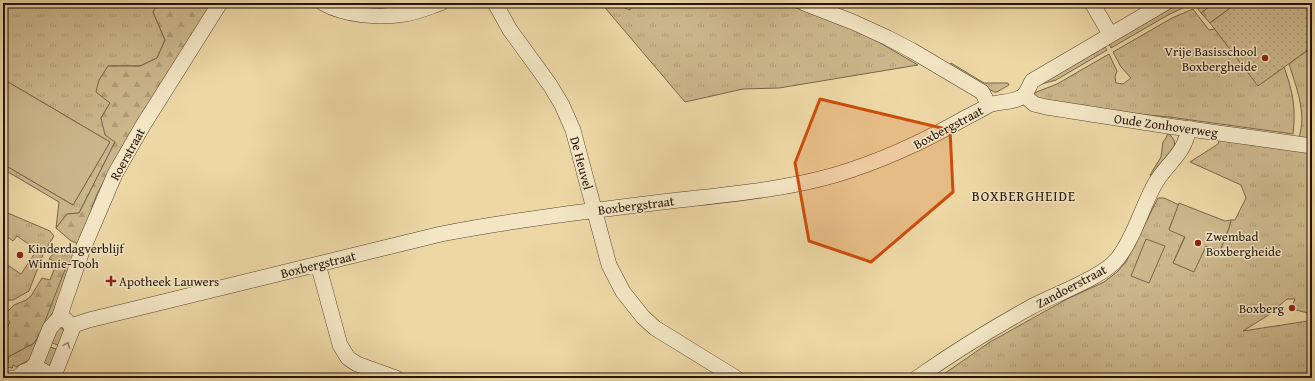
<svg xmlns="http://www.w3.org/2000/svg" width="1315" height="381" font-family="'Gentium Book Plus',serif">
<defs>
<pattern id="grass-tufts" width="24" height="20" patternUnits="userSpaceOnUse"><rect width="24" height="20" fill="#cbb78b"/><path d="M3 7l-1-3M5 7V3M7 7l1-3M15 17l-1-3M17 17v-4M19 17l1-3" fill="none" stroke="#ae9c77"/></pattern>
<pattern id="forest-firs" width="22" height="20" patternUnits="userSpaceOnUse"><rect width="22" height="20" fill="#cbb78b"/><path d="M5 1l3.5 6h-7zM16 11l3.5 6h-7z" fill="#ae9c77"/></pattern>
<pattern id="park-dots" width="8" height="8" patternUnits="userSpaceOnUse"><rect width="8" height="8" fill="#cbb78b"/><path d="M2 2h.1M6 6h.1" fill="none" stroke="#ae9c77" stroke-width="1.8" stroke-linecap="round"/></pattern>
</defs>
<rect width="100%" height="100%" fill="#edd8a5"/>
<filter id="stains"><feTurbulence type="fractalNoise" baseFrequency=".005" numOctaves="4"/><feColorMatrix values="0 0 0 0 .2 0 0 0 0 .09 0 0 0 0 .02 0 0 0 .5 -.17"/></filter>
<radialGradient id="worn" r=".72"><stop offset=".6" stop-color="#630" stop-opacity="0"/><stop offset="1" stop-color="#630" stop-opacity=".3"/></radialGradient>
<path fill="url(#grass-tufts)" stroke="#78654a" d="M 3,3 L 158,3 L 153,12 L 165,40 L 157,58 L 140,66 L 108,66 L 110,103 L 101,118 L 115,142 L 79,213 L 67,214 L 56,228 L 59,202 L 3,169 L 3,164 L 73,205 L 110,142 L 3,79 Z
M 601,3 L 621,3 L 625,8 L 630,10 L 632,3 L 783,3 L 858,30 L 918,65 L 779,88 L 743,89 L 685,102 Z
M 1180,3 L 1188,3 L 1189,5 L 1168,15 L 1111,48 L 1109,44 Z
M 1201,3 L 1214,3 L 1201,13 L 1196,6 Z
M 1193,9 L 1209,30 L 1215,29 L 1258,85 L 1284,67 C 1293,92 1296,108 1293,134 L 1169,117 L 1098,110 L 1036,98 L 1034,93 L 1057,84 L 1109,54 L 1117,71 L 1115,77 L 1116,83 L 1123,84 L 1131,78 L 1121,67 L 1113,52 L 1172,18 Z
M 1105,47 L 1107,50 L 1056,80 L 1038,85 Z
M 1312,47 L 1312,139 L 1299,137 C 1307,114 1296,86 1289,64 Z
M 951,63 L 984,83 L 1008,83 L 1009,85 L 997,92 L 994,92 L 950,65 Z
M 1168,132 L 1174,140 L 1175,147 L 1151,177 L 1150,175 L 1161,157 L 1163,142 L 1166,138 Z
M 1220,138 L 1312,152 L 1312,314 L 1296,310 L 1292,306 L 1295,299 L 1287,299 L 1267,316 L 1243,331 L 1308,321 L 1312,322 L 1311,378 L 938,378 L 990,342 L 1067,299 L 1104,282 L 1117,272 L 1126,262 L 1158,198 L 1164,198 L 1179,205 L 1169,229 L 1185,236 L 1173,263 L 1206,246 L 1220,250 L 1229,228 L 1231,220 L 1235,220 L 1246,198 L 1241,185 L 1190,162 L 1218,144 Z
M 3,211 L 50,231 L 54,236 L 44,252 L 29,291 L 13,300 L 5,300 L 3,297 L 3,262 L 21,274 L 37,250 L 17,236 L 13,241 L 3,234 Z
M 62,250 L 77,254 L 53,312 L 47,322 L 31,359 L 16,367 L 13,365 L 12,367 L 13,368 L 3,367 L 3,363 L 8,363 L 8,357 L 34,343 L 57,262 L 49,259 L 52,255 Z
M 59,327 L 63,329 L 64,332 L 60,346 L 50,342 Z
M 45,345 L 61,351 L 54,371 L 43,363 Z"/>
<path fill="url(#forest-firs)" stroke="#78654a" d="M 158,3 L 181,3 L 183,6 L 193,6 L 197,3 L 212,3 L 123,145 L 97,194 L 79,244 L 71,241 L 56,228 L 67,214 L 79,213 L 115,142 L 105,135 L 101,118 L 110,103 L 96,92 L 99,80 L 108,66 L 140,66 L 157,58 L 165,40 L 153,12 Z
M 1214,3 L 1237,3 L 1210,23 L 1201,13 Z
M 57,262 L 66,267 L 40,334 L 34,343 L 8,357 L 8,363 L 3,363 L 3,335 L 10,322 L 3,316 L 14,305 L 26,300 L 31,296 L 42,278 L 50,280 Z"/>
<path fill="url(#park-dots)" stroke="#78654a" d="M 1237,3 L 1303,3 L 1312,15 L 1312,47 L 1258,86 L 1210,23 Z"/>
<path fill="#cbb78b" stroke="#78654a" d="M 3,79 L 110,142 L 73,205 L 3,164 Z
M 1179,203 L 1225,221 L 1231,220 L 1229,228 L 1220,251 L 1206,246 L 1194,272 L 1173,263 L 1185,237 L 1169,230 Z
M 1146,239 L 1165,246 L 1149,283 L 1131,276 Z"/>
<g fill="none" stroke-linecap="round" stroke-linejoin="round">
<g stroke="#564431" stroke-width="16">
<path id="minor" d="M 323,3 C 346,16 379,18 405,14 C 418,12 429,7 441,3
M 495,3 L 510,30 L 550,85 L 562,105 L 573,130 L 609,265 L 623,292 L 643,317 L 655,328 L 736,378
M 804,3 L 853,22 L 888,38 L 911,50 L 982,92 L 989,105
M 1092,3 L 1110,34
M 1024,95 L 1034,104 L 1046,107 L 1168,126 L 1312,146
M 318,264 L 340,345 L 348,358 L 357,364 L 396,378
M 59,318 L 82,251 L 115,174 L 142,127 L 220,3
M 71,326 L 89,320 L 441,234 C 514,220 588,211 662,202 C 720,195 779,191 835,175 C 882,161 923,142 965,118 C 973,114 981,110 989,105 C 1000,101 1016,103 1024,95 C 1027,92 1030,85 1032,81 L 1165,3
M 32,368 L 36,363 L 50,328 L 59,318
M 3,378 L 18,378
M 18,378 C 26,366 42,365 50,378
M 53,378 L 72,330 L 71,326 L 66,320
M 917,378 C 954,352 991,329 1031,307 C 1053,295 1104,277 1118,258 C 1135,236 1142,206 1156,182 C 1169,161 1184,155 1189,128"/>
</g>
<use href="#minor" stroke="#f3e6c4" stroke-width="15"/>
</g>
<defs><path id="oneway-chevron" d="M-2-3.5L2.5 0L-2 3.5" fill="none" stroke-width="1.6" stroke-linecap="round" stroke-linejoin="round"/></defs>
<use stroke="#968770" href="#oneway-chevron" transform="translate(67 345) rotate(-69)"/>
<path fill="#cb4e0c" fill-opacity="0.2" stroke="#cb4e0c" stroke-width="3" stroke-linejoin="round" d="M 820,99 L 950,130 L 953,192 L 871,262 L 809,241 L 795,163 Z"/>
<g fill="#8f2418" stroke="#f3e6c4" stroke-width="1.5">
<circle cx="1265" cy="58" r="4"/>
<circle cx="1198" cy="243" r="4"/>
<circle cx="20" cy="255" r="4"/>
<path d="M109 275h4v4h4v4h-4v4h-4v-4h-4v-4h4z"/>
<circle cx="1292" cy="308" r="4"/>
</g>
<g text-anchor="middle" stroke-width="3" stroke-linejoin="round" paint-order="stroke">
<g font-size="13" fill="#24130a" stroke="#f3e6c4" text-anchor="start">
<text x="1257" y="56" text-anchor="end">Vrije Basisschool<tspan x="1257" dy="15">Boxbergheide</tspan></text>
<text x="1206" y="241">Zwembad<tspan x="1206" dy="15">Boxbergheide</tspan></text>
<text x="28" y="253">Kinderdagverblijf<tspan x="28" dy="15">Winnie-Tooh</tspan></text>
<text x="119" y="286">Apotheek Lauwers</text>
<text x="1284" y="313" text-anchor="end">Boxberg</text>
</g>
<g font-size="13" fill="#24130a" stroke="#f3e6c4">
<text transform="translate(1166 125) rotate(8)" y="5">Oude Zonhoverweg</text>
<text transform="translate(948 127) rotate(-28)" y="5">Boxbergstraat</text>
<text transform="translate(127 154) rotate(-61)" y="5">Roerstraat</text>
<text transform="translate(582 163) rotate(75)" y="5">De Heuvel</text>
<text transform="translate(636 205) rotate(-7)" y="5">Boxbergstraat</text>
<text transform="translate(318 264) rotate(-14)" y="5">Boxbergstraat</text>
<text transform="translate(1071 286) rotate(-28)" y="5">Zandoerstraat</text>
</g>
<g font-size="14" letter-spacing="1" fill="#24130a" stroke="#f3e6c4">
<text x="1024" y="201">BOXBERGHEIDE</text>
</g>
</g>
<rect width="1315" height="381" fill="none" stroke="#edd8a5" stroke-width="16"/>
<rect x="4" y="4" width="1307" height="373" fill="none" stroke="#24130a" stroke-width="2"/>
<rect x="8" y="8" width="1299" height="365" fill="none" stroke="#24130a"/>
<rect width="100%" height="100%" filter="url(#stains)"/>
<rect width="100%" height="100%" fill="url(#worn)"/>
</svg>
